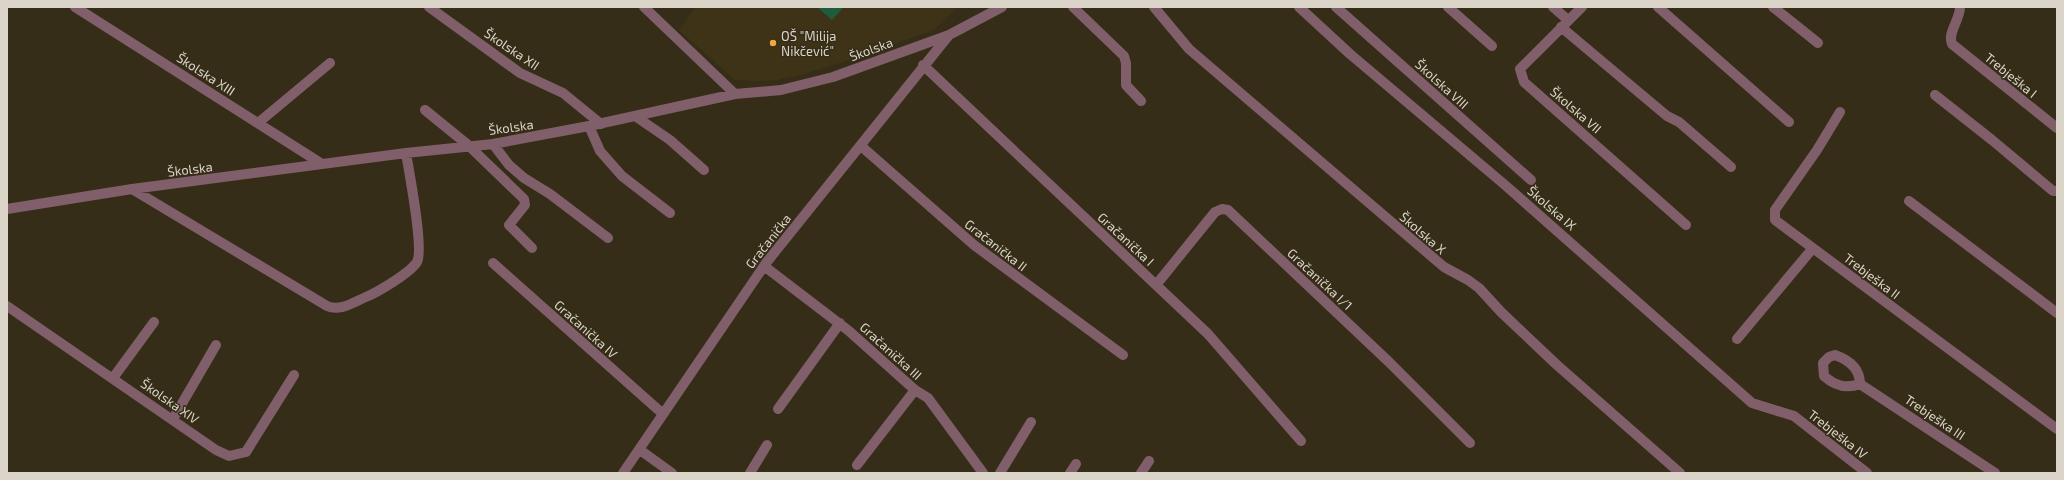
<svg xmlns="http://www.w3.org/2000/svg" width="2064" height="480" font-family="'Exo 2',sans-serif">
<rect width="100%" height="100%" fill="#362d18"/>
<path fill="#3f3317" d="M 696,7 L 958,7 L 934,30 L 858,57 L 804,74 L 777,80 L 761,81 L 735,80 L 679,30 Z"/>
<path fill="#1d5c3c" d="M 817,7 L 844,7 L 832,20 Z"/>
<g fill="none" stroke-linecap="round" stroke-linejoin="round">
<path stroke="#805f6b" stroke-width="10" d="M 75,7 L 322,164
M 429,7 L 520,73 L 563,93 L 601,124
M 644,7 L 735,94
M 1073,7 L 1124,56 L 1126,63 L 1126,85 L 1141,101
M 1154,7 L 1189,49 L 1444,267 L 1468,280 L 1479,288 L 1501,312 L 1557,365 L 1680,473
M 1299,7 L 1350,54 L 1505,185 L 1752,403 L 1794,416 L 1867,473
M 1336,7 L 1531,180
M 1448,7 L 1492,46
M 1553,7 L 1568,20
M 1582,7 L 1520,69 L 1524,82 L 1686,225
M 1658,7 L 1789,122
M 1773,7 L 1818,43
M 1960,7 C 1960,20 1947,33 1952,44 L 2057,128
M 1561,27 L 1667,116 L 1679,122 L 1731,167
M 923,65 L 1208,334 L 1301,441
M 1935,95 L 1992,140 L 2053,191 L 2057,191
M 425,110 L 468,145 L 524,199 L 525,205 L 509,225 L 532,248
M 1840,112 L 1817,150 L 1775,210 L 1775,220 L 2057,429
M 635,116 L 670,140 L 704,170
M 258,123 L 330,63
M 589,126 L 600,151 L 622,176 L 670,213
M 493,144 L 509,165 L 524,178 L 550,194 L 608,238
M 861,146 L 974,245 L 1123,355
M 132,189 L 327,306 C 340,312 354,302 366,297 C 378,292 410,273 417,262 C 424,249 409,171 406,153
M 1909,201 L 2057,313
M 7,209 L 132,189 L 406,153 L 493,144 L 589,126 L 735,94 L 781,90 L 833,77 L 949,35 L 1002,7
M 493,263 L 663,414
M 764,266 L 849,331 L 915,390 L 928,398 L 983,473
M 1156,285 L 1215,212 L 1222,209 L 1228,210 L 1389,362 L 1470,443
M 7,306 L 216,450 L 229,456 L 246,452 L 294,375
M 1737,339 L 1813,248
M 1835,355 C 1849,360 1860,368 1860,384 C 1846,389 1835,386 1824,376 L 1823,363 L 1829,357 Z
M 113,378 L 154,322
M 1860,384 L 1995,473
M 778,409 L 840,323
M 173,419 L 216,345
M 640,450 L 672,473
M 857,465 L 915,390
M 623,473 L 766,263 L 949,35
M 750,473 L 767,445
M 1000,473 L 1031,422
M 1070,473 L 1076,464
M 1141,473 L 1149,461"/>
</g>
<circle fill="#eea83c" stroke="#362d18" stroke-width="1.5" cx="773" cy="43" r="4"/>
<g text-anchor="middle" stroke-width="3" stroke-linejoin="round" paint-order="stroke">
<g font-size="13" fill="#dbd5c9" stroke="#362d18" text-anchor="start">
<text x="781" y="41">OŠ "Milija<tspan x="781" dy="15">Nikčević"</tspan></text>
</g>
<g font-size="13" fill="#dbd5c9" stroke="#362d18">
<text transform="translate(512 49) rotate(34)" y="5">Školska XII</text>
<text transform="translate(871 49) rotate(-20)" y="5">Školska</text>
<text transform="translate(206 74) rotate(33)" y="5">Školska XIII</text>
<text transform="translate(2011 75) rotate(39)" y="5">Trebješka I</text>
<text transform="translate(1442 84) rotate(42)" y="5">Školska VIII</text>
<text transform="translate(1576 110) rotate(41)" y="5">Školska VII</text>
<text transform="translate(511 127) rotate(-8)" y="5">Školska</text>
<text transform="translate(190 169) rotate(-7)" y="5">Školska</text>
<text transform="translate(1552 208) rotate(41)" y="5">Školska IX</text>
<text transform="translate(1423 233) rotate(41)" y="5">Školska X</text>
<text transform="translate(1126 239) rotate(43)" y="5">Gračanička I</text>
<text transform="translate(768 241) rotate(-52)" y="5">Gračanička</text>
<text transform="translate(996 245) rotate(38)" y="5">Gračanička II</text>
<text transform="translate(1872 276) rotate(37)" y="5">Trebješka II</text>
<text transform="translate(1320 279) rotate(43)" y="5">Gračanička I/1</text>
<text transform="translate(586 329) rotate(42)" y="5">Gračanička IV</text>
<text transform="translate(891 351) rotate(42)" y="5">Gračanička III</text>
<text transform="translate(170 401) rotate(35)" y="5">Školska XIV</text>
<text transform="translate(1935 417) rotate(34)" y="5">Trebješka III</text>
<text transform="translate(1838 434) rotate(38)" y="5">Trebješka IV</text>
</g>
</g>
<rect width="2064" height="480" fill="none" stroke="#dbd5c9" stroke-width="16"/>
</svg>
